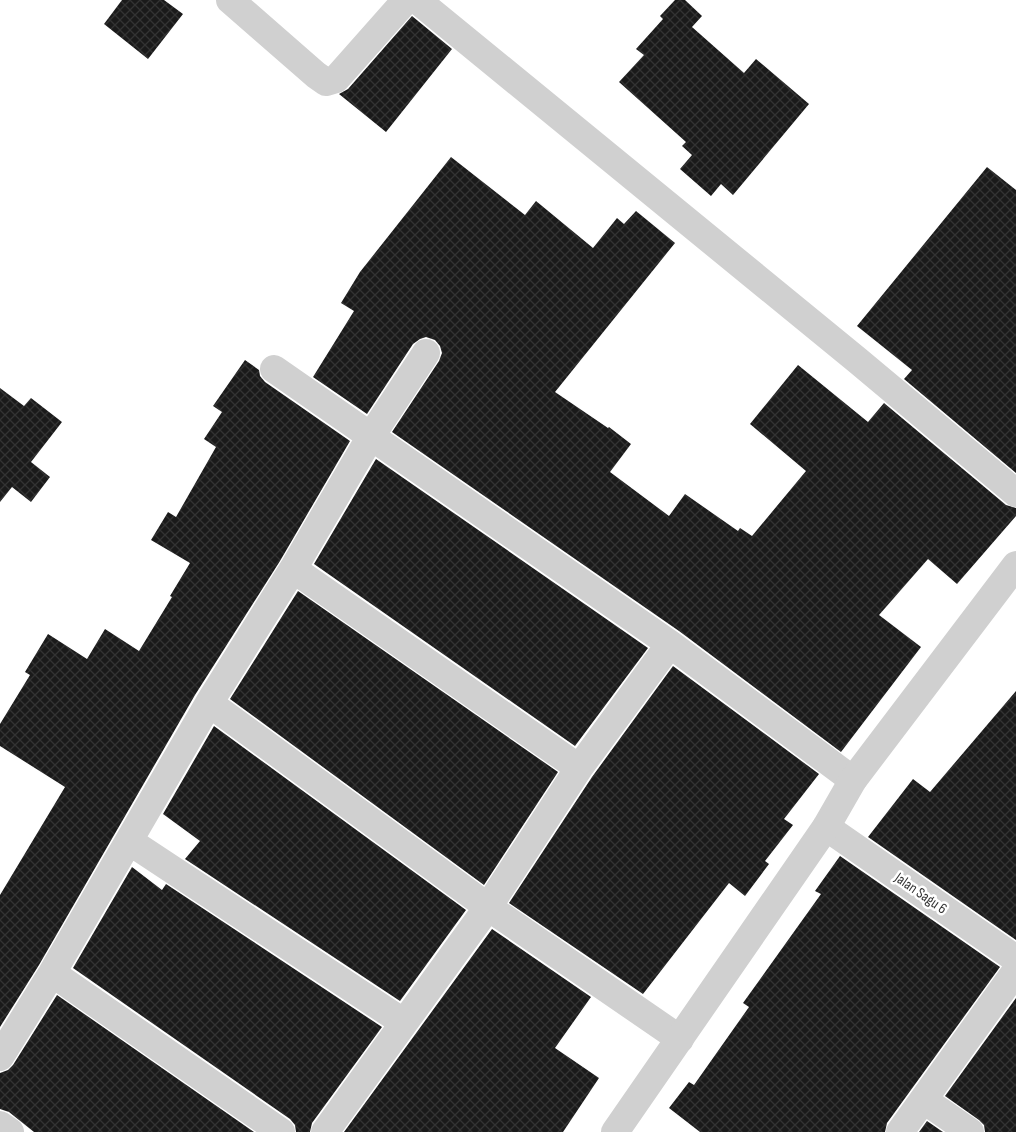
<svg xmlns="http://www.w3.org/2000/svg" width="1016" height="1132" font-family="'Sofia Sans Condensed',sans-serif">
<defs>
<pattern id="building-cross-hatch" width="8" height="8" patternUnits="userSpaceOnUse" patternTransform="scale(1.25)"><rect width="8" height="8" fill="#1a1a1a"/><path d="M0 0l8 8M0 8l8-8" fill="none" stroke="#333"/></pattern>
</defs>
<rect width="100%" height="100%" fill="#fff"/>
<path fill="url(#building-cross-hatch)" d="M 122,0 L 164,0 L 183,14 L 148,59 L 104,24 Z
M 675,0 L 685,0 L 702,16 L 692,27 L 744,73 L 756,59 L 809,104 L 733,195 L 721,184 L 711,196 L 680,169 L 692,155 L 682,146 L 686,142 L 619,82 L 644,55 L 636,49 L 663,19 L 660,16 Z
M 412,16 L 452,49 L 386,132 L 339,94 L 348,89 Z
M 451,157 L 525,215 L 536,201 L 593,248 L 617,218 L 624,224 L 636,211 L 675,243 L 555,392 L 608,428 L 609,427 L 631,444 L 610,472 L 669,516 L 685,494 L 738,531 L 740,528 L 752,536 L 806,471 L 750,424 L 798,365 L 868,422 L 884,403 L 1006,505 L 1016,508 L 1016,516 L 957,584 L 928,559 L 879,615 L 921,647 L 841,752 L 679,631 L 392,432 L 439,361 L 442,353 L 440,346 L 435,340 L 426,337 L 420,339 L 413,344 L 367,414 L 313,377 L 354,311 L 341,303 L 360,272 Z
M 987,167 L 1016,190 L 1016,473 L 904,379 L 912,370 L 857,326 Z
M 245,360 L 259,370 L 260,376 L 265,382 L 350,441 L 280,561 L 195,695 L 39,965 L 0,1027 L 0,895 L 65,787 L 0,746 L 0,724 L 30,675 L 25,672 L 48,634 L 87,659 L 105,629 L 139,651 L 172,597 L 170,596 L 190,563 L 151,540 L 168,512 L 176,517 L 216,447 L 204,439 L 222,412 L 213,406 Z
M 0,388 L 24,406 L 31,398 L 62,422 L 31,462 L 50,477 L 31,502 L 12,487 L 0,502 Z
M 376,459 L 648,648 L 575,746 L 314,564 Z
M 298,591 L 558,772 L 484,885 L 230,699 Z
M 673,666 L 819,774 L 784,819 L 793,825 L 765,861 L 769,864 L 745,896 L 729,883 L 643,994 L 509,903 L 592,777 Z
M 1016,691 L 1016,940 L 868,837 L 913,779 L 930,792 Z
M 214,726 L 466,910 L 400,1001 L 185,859 L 200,841 L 163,814 Z
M 840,856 L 1000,967 L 887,1123 L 885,1132 L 700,1132 L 669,1108 L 689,1082 L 694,1085 L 749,1007 L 743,1003 L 821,894 L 815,891 Z
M 132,867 L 162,890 L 166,884 L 382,1027 L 312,1123 L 310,1132 L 296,1132 L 295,1125 L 290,1119 L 73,968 Z
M 492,929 L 591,997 L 555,1048 L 599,1078 L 563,1132 L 344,1132 Z
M 57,995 L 254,1132 L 34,1132 L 9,1112 L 0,1109 L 0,1073 L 8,1070 L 13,1065 Z
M 1016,998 L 1016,1132 L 985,1132 L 984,1125 L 979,1120 L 945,1096 Z
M 927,1121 L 943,1132 L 919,1132 Z"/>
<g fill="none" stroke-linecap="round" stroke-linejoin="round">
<path stroke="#d0d0d0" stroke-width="28" d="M 230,0 L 316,75 L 326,82 L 336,79 L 406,0
M 417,0 L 857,360 L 1016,493
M 274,369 L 670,644 L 853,780
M 293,569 L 579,768
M 209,703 L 488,907 L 680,1039
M 826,827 L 1016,959
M 129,841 L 403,1022
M 52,973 L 281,1132
M 0,1057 L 52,973 L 209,703 L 293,569 L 371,436 L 426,353
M 924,1100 L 970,1132
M 0,1125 L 10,1132
M 325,1132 L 488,907 L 579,768 L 670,644
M 900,1132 L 1016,971"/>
<path stroke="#d0d0d0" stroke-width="28" d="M 615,1132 L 826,827 L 853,780 L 1016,565"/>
</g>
<g text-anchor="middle" stroke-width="5" stroke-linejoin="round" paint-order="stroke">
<g font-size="15" fill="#333" stroke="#fff">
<text transform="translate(921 893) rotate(35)" y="5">Jalan Sagu 6</text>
</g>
</g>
</svg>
